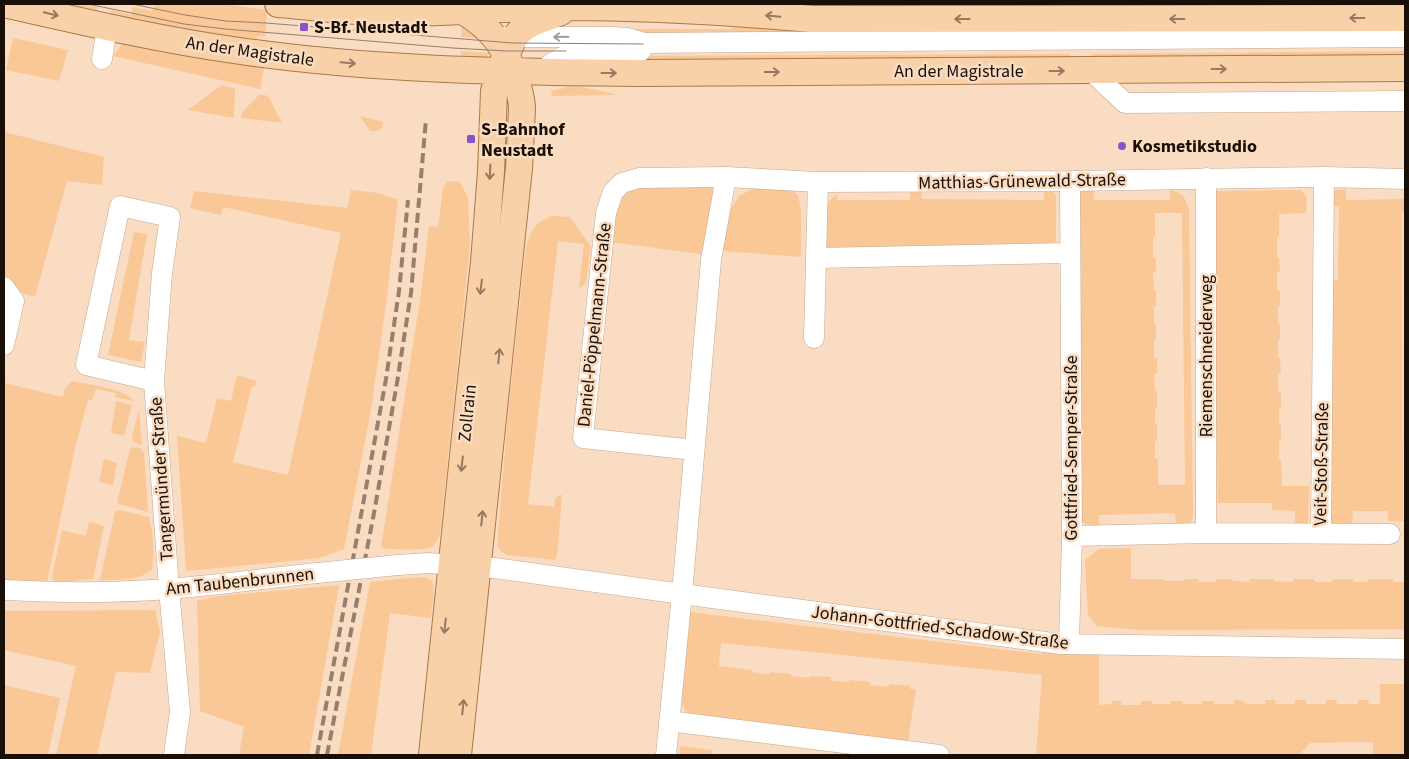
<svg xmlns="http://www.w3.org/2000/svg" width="1409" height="759" font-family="'Source Sans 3',sans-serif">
<rect width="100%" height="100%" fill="#fadcc2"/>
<path fill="#fac797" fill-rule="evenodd" d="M 41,4 L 81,4 L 98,7 L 96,16 Z
M 151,4 L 224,4 L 267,10 L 265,37 L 257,36 L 256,44 L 109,19 L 111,10 L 131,15 L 133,7 L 152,11 L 154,5 Z
M 773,4 L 986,4 L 984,7 L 806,7 Z
M 462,23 L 487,39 L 461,37 Z
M 752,25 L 942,29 L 648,38 L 634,29 L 728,29 Z
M 13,38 L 68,50 L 59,81 L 6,70 Z
M 122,44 L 264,68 L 260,89 L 113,56 Z
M 460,51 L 489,53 C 486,64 472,62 463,63 Z
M 1405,51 L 1405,59 L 1091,62 L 1091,54 Z
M 1070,54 L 1070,63 L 572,60 L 586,56 Z
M 222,85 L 235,89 L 234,118 L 188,110 Z
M 571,86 L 587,88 L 619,95 L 552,96 L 551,94 L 552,91 Z
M 260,94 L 268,96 L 282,123 L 241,118 L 243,111 Z
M 360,116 L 383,122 L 382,128 L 377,131 L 370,131 Z
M 4,132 L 104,157 L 102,185 L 67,181 L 35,297 L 15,291 L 4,278 Z
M 703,180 L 714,190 L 708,255 L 610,242 L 609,213 L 627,187 Z
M 447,181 L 460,182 L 468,198 L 470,245 L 440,534 C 438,538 436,544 431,547 C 423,551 394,549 385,549 L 381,547 L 420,300 L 429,226 L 438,227 L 443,188 Z
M 788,187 L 798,195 L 801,211 L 801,257 L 723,251 L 727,216 L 739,196 L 754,188 Z
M 910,187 L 921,187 L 922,199 L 1044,200 L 1044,187 L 1052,190 L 1056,196 L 1056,241 L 1050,248 L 830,252 L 823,245 L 824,205 L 837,194 L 837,200 L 910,200 Z
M 1093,189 L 1094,200 L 1170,200 L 1170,189 L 1183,195 L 1189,209 L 1193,514 L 1192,521 L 1186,525 L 1176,526 L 1175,513 L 1099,515 L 1099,527 L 1085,524 L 1079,517 L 1077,200 L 1082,191 ZM 1155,213 L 1182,213 L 1185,485 L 1158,485 L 1158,459 L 1155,459 L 1155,441 L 1157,441 L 1157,424 L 1155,424 L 1155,409 L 1157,408 L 1157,391 L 1155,391 L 1154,373 L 1157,373 L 1157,358 L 1154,358 L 1154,339 L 1156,339 L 1156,324 L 1154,324 L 1154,306 L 1156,306 L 1156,290 L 1154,290 L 1153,272 L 1156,272 L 1156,258 L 1153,257 L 1153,237 L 1155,237 Z
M 1346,189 L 1346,200 L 1405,199 L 1405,213 L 1402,213 L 1403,521 L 1388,521 L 1388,511 L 1353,511 L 1352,526 L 1326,522 L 1328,281 L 1338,280 L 1339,207 L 1329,206 L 1330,195 L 1336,190 Z
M 351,190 L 378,193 L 398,200 L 386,305 L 371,410 L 344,549 L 320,558 L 186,571 L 177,436 L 206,443 L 217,398 L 231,401 L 237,375 L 257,381 L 255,387 L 252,386 L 233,462 L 288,475 L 341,233 L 223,207 L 221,215 L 190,208 L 194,191 L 347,208 Z
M 1301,190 L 1307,198 L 1306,213 L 1279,214 L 1279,237 L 1277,237 L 1277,258 L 1279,258 L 1280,272 L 1277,272 L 1277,290 L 1280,291 L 1280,306 L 1278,307 L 1278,324 L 1280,324 L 1280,339 L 1278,340 L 1278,358 L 1280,358 L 1281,373 L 1278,374 L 1278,391 L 1281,392 L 1281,409 L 1279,409 L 1279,424 L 1281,425 L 1281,441 L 1279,441 L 1279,459 L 1281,460 L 1282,486 L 1309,486 L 1308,524 L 1295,524 L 1295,511 L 1272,510 L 1272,503 L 1218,503 L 1213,191 Z
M 551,216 L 570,217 L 591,247 L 586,282 L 584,285 L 579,288 L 584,244 L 558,241 L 528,504 L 554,507 L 555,499 L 559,495 L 562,495 L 557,556 L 555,560 L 507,555 C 503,553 499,550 497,545 L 508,414 L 526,247 C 532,229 534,224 551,216 Z
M 134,232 L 147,234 L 129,340 L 145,342 L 141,362 L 108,355 Z
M 72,381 C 88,385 125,388 134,401 L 115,397 L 116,393 L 96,389 L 92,400 L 88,400 L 75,448 L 45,592 L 4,589 L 4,383 L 63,397 L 65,388 Z
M 116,401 L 132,405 L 124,436 L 111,433 Z
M 139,409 L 142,445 L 133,442 L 132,437 Z
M 132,447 L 140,448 L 144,453 L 148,512 L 119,504 L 117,502 L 130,449 Z
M 104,459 L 117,463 L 113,485 L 99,482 Z
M 119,510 L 149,517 C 153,533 155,554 152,570 C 138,581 117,580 100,580 L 115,512 Z
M 89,522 L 104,526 L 93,579 L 57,582 L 53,580 L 52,576 L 62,530 L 86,536 Z
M 1131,548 L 1131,579 L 1163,579 L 1164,581 L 1183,581 L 1184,579 L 1198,579 L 1198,582 L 1216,582 L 1216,579 L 1232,579 L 1233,581 L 1250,582 L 1250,579 L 1273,579 L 1274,581 L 1293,582 L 1293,579 L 1314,579 L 1315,582 L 1332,582 L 1333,579 L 1353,579 L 1353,582 L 1368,582 L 1369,579 L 1393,579 L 1393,582 L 1405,582 L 1405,629 L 1140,630 L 1096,626 L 1088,615 L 1085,560 L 1099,549 Z
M 417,577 L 426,578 L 432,581 L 434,588 L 431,618 L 390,613 L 371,755 L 338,755 L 370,582 Z
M 339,585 L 309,755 L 239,755 L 244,727 L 200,711 L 197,601 L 217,596 Z
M 155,610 L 160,632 L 150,673 L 116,672 L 97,755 L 56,755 L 76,666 L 4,650 L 4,611 Z
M 689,612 L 1042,654 L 1043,645 L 1099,650 L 1099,705 L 1112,704 L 1112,701 L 1121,701 L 1122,705 L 1141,705 L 1141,701 L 1151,701 L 1152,704 L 1171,704 L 1171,701 L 1183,701 L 1183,704 L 1202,704 L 1202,701 L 1214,701 L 1214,704 L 1234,704 L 1234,700 L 1244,701 L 1245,704 L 1265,704 L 1265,700 L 1275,700 L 1276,704 L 1295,704 L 1295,700 L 1306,700 L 1306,704 L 1326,704 L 1326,700 L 1336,700 L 1337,704 L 1358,704 L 1358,700 L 1368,700 L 1369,704 L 1380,704 L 1380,684 L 1404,684 L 1404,755 L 1373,755 L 1373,742 L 1310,743 L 1299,755 L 1036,755 L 1042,675 L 721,643 L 719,666 L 752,670 L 752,672 L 769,674 L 770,672 L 791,674 L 791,676 L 809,678 L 810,676 L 831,677 L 831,681 L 849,682 L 849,680 L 870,682 L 870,685 L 889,687 L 889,684 L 910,686 L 910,689 L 916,689 L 908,741 L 690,714 C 685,711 683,707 682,701 Z
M 4,685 L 60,698 L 48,755 L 4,755 Z
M 680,746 L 712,750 L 712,755 L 679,755 Z"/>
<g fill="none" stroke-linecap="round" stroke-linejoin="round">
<g stroke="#c4a88e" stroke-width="21">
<path id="minor" d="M 506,37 L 612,37 L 628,38 L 644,43 L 1405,37
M 102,59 L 107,27
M 1090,70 L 1125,103 L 1405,101
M 541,73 L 551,64 L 562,57 L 578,51 L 641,51
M 1206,178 L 1206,533
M 816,258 L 1070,253
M 4,287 L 14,301 L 4,345
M 814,338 L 818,182
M 154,381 L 86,365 L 120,206 L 170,217 L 162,273 L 154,381 L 169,589 L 180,712 L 174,755
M 694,450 L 583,438 L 606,213 L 613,192 L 622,183 L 639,178 L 726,177 L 818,182 L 1070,181 L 1324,177 L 1405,179
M 1321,534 L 1324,177
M 1072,536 L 1206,533 L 1390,534
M 398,565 L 429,563 L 494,568 L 682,594 L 1060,644 L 1405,649
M 4,590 C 59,593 114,593 168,589 C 218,585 268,578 317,573
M 1069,643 L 1072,536 L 1070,181
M 669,721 L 939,755
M 666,755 L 682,594 L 711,260 L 726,177"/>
</g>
<g stroke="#a8794b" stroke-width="28">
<path id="major" d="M 4,4 C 80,21 156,39 233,50 C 367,70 502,72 637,73 L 1405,68
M 278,4 C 319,7 359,13 400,13 C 455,13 511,7 567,7 C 649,7 731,12 813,19 L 1405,18
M 432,755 L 469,398 L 484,262 L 491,172 L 494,91 L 503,62 L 514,38 L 522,29 L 532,23 L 561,12
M 458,755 L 513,225 L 519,168 L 522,109 C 522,99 519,91 517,82 C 506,48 493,29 463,11"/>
</g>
<use href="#minor" stroke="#fff" stroke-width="20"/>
<use href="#major" stroke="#f9d1a9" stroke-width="26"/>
<path stroke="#95806d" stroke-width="1" d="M 88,4 L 184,24 L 225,29 L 453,48 L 507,51 L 566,51
M 132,4 L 185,15 L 226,21 L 266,23 L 512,43 L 643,44"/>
<path stroke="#95806d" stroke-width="4" stroke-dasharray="10 5" stroke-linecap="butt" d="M 317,755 L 386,379 L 399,291 L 408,200
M 327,755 L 374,513 L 397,383 L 411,293 L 426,119"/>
<g stroke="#c4a88e" stroke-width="21" stroke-linecap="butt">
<path id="minor-bridge" d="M 317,573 L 398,565"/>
</g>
<use href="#minor-bridge" stroke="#fff" stroke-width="20"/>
</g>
<defs><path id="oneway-shaft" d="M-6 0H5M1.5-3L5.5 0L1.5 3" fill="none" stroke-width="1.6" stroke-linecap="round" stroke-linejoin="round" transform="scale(1.25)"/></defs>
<g stroke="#947a60">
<use href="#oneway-shaft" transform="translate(51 14) rotate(13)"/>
<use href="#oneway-shaft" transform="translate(773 16) rotate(-175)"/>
<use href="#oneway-shaft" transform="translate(1357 18) rotate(180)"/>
<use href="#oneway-shaft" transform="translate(962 19) rotate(-180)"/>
<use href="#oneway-shaft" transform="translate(1177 19) rotate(180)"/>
<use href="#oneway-shaft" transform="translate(348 63) rotate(5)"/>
<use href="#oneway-shaft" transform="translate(1219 69)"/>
<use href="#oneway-shaft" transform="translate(1057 71)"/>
<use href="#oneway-shaft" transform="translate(772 72)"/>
<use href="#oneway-shaft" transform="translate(609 73)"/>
<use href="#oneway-shaft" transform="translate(490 172) rotate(93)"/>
<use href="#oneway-shaft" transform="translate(481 287) rotate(97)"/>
<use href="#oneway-shaft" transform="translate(499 356) rotate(-84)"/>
<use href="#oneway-shaft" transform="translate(462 464) rotate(96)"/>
<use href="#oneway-shaft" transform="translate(482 518) rotate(-84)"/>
<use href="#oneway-shaft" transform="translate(445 626) rotate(96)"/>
<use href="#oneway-shaft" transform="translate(463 707) rotate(-84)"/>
</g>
<use stroke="#a39f9b" href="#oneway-shaft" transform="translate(561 37) rotate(179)"/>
<g fill="#8554cc" stroke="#fadcc2" stroke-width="2">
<rect x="299" y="22" width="10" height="10" rx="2.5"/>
<rect x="466" y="134" width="10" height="10" rx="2.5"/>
<circle cx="1122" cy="146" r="5"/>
</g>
<g text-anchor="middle" stroke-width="5" stroke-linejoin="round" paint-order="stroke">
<g font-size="18" font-weight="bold" fill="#190f06" stroke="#fadcc2" text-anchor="start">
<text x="314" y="33">S-Bf. Neustadt</text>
<text x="481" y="135">S-Bahnhof<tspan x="481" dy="21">Neustadt</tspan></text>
<text x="1132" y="152">Kosmetikstudio</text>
</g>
<g font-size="18" fill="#190f06" stroke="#fadcc2">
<text transform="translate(250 51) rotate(8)" y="6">An der Magistrale</text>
<text x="959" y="77">An der Magistrale</text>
<text transform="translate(1022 181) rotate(-1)" y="6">Matthias-Grünewald-Straße</text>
<text transform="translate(594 325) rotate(-84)" y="6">Daniel-Pöppelmann-Straße</text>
<text transform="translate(1206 356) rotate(-90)" y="6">Riemenschneiderweg</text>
<text transform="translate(467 413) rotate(-84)" y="6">Zollrain</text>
<text transform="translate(1071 448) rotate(-90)" y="6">Gottfried-Semper-Straße</text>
<text transform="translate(1321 464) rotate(-89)" y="6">Veit-Stoß-Straße</text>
<text transform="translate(161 479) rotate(-94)" y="6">Tangermünder Straße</text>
<text transform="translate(240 581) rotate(-6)" y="6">Am Taubenbrunnen</text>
<text transform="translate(940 627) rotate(7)" y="6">Johann-Gottfried-Schadow-Straße</text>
</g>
</g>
<rect width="1409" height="759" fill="none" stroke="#190f06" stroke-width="10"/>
</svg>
